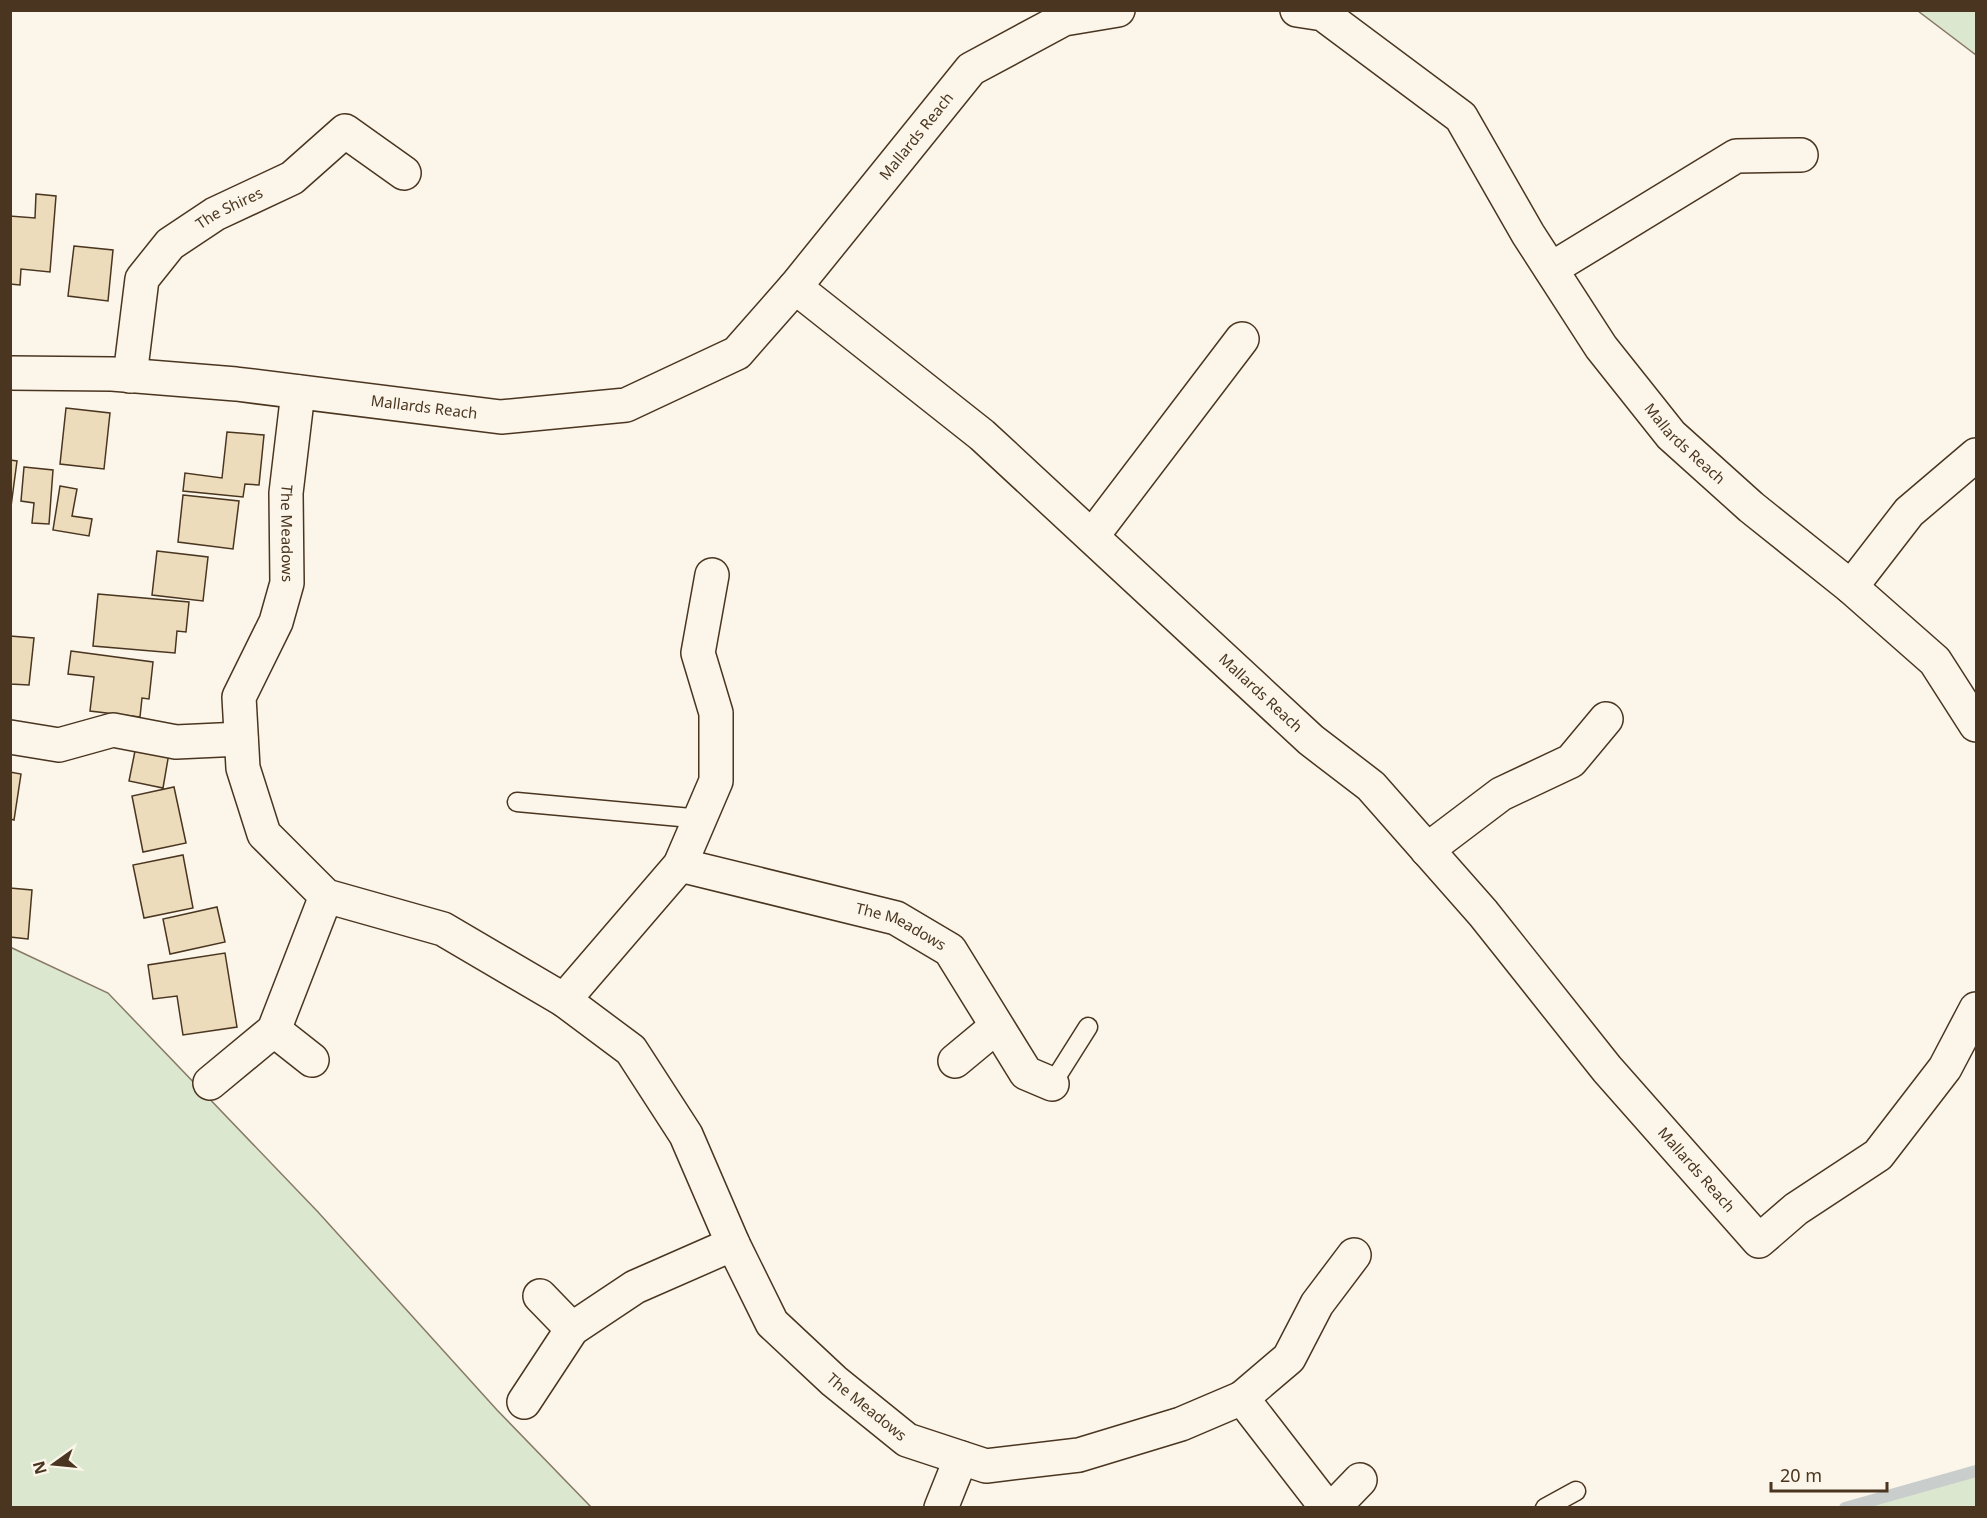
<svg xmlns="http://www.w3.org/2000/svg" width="1987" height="1518" font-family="'Noto Sans',sans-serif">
<rect width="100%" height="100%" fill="#fbf6e9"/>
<path fill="#dce7d0" stroke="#887966" stroke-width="1.5" d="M 1918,11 L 1976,11 L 1976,55 Z
M 10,947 L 108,993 L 318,1212 L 497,1410 L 591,1507 L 11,1507 Z
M 1976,1471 L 1976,1507 L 1845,1507 Z"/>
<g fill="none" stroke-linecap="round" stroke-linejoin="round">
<path stroke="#c9cecd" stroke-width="12" d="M 1845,1508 L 1976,1471"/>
</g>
<path fill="#ecdcbc" stroke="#4a3520" stroke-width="1.5" d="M 36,194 L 56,196 L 50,272 L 21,269 L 20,285 L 10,284 L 10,216 L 35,218 Z
M 74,246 L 113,250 L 108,301 L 68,296 Z
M 66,408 L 110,413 L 104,469 L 60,464 Z
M 227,432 L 264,435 L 259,485 L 245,484 L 243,497 L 183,491 L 185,473 L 222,478 Z
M 10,460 L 17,461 L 10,514 Z
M 24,467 L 53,470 L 49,524 L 32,523 L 34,503 L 21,501 Z
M 60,486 L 77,489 L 72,516 L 92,519 L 89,536 L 53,530 Z
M 183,495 L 239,501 L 233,549 L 178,542 Z
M 157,551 L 208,557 L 203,601 L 152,595 Z
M 98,594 L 189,602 L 186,632 L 177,631 L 175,653 L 93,646 Z
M 10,636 L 34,638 L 29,685 L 10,684 Z
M 71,651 L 153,662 L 149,699 L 142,698 L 140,717 L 90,711 L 94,677 L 68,674 Z
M 136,746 L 169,753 L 163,788 L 129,781 Z
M 10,772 L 21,774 L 14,820 L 10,819 Z
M 174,787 L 186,843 L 143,852 L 132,796 Z
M 183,855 L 193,908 L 144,918 L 133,865 Z
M 10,888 L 32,890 L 28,939 L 10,937 Z
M 217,907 L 225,942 L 170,954 L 163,919 Z
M 225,953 L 237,1027 L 183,1035 L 177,996 L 153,999 L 148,965 Z"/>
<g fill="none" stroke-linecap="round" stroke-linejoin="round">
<g stroke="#4a3520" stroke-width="21">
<path id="lane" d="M 517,802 L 702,819
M 1052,1084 L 1088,1027
M 1545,1508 L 1576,1491"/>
</g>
<g stroke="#4a3520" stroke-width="36">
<g id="street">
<path id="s1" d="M 1297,10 L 1323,14 L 1461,117 L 1528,234 L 1601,347 L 1671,435 L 1751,507 L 1851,587 L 1935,661 L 1976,725"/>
<path d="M 1551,269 L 1736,156 L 1801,155"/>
<path id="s2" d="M 795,287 L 982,435 L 1311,740 L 1371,786 L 1483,913 L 1607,1069 L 1759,1241 L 1796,1209 L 1878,1155 L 1945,1068 L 1976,1009"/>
<path id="s3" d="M 10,373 L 112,374 L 236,384 L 501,417 L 626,405 L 737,353 L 795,287 L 971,69 L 1064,19 L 1118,10"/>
<path id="s4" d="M 130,376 L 142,279 L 170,244 L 215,214 L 292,178 L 345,131 L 404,173"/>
<path id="s5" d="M 298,392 L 286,493 L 287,583 L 276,622 L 239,697 L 243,768 L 264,834 L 326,896 L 443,929 L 564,1000 L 631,1050 L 686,1135 L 733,1244 L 772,1323 L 834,1381 L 907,1440 L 986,1466 L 1079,1455 L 1181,1424 L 1242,1398 L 1327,1508"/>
<path d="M 1093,535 L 1242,339"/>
<path d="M 1851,587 L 1909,512 L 1976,455"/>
<path d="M 10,737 L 59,745 L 113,730 L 176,742 L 241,739"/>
<path d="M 1427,850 L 1501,794 L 1571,761 L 1606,719"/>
<path id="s6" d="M 680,865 L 896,918 L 950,950 L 1026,1073 L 1052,1084"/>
<path d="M 564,1000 L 680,865 L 716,781 L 716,713 L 698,653 L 712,575"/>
<path d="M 274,1030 L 312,1060"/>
<path d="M 955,1061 L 996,1027"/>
<path d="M 210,1083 L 274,1030 L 326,896"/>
<path d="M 540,1296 L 572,1329"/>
<path d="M 1242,1398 L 1289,1358 L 1317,1304 L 1354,1255"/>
<path d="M 524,1402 L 572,1329 L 635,1287 L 733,1244"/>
<path d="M 941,1508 L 961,1458"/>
<path d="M 1333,1508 L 1360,1480"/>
</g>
</g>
<use href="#lane" stroke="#fbf6e9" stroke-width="18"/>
<use href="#street" stroke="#fbf6e9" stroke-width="33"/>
</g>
<g text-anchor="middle" stroke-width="4.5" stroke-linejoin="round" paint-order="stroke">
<g font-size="15" fill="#4a3520" stroke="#fbf6e9">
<text dy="5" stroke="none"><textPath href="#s3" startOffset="1023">Mallards Reach</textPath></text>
<text dy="5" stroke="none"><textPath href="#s4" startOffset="212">The Shires</textPath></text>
<text dy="5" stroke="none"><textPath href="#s3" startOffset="416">Mallards Reach</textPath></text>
<text dy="5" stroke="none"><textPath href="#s1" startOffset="596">Mallards Reach</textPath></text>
<text dy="5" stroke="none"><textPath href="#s5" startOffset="142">The Meadows</textPath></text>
<text dy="5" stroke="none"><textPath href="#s2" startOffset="618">Mallards Reach</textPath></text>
<text dy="5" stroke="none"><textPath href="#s6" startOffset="230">The Meadows</textPath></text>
<text dy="5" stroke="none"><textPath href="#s2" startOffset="1266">Mallards Reach</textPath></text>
<text dy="5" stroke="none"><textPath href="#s5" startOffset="1324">The Meadows</textPath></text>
</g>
</g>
<rect width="1987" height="1518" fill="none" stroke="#4a3520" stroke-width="24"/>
<g transform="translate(54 1464) rotate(255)" stroke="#fbf6e9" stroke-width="4.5" paint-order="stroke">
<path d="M0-4.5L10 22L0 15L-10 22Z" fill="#4a3520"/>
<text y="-9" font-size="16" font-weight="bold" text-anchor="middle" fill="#4a3520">N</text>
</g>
<path d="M1771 1482v9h116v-9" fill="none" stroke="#4a3520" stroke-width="3"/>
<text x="1780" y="1482" font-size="18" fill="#4a3520" stroke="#fbf6e9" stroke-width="4.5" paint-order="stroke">20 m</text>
</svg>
